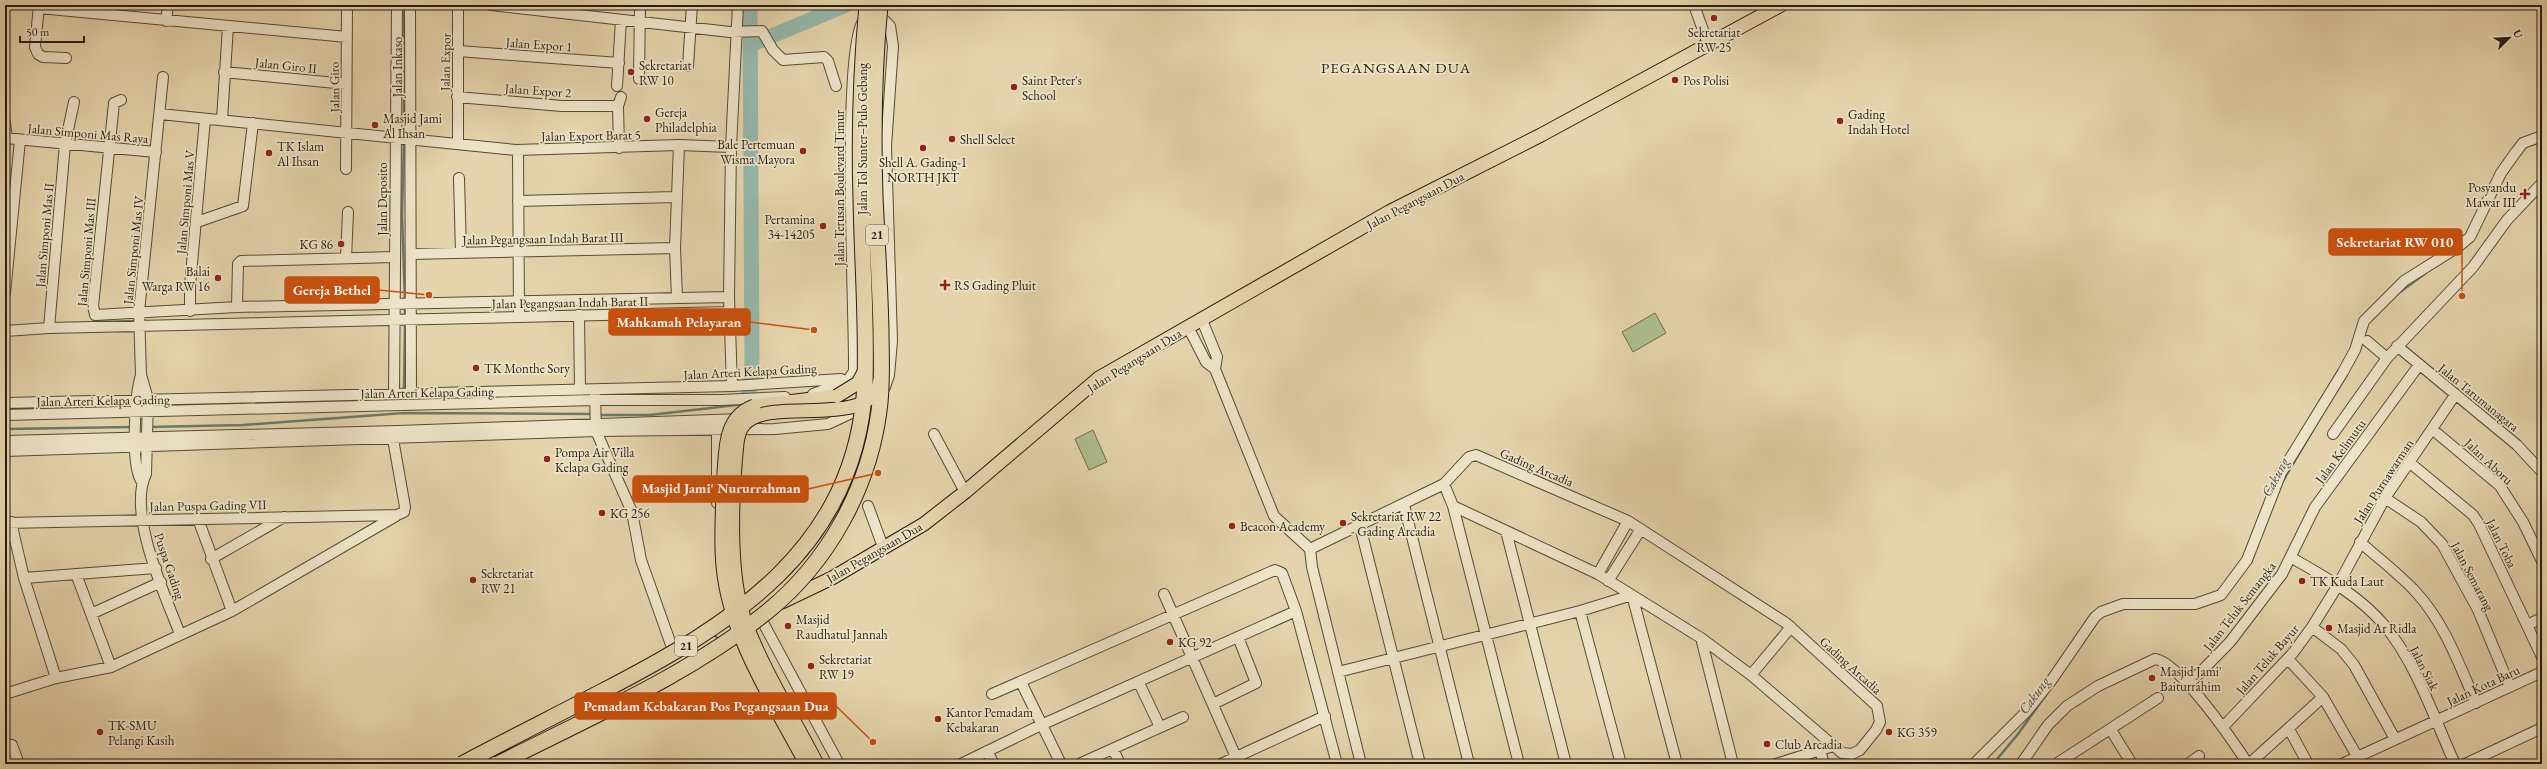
<svg xmlns="http://www.w3.org/2000/svg" width="2547" height="769" font-family="'EB Garamond',serif">
<rect width="100%" height="100%" fill="#e5d4ab"/>
<filter id="stains"><feTurbulence type="fractalNoise" baseFrequency=".005" numOctaves="4"/><feColorMatrix values="0 0 0 0 .2 0 0 0 0 .09 0 0 0 0 .02 0 0 0 .5 -.17"/></filter>
<radialGradient id="worn" r=".72"><stop offset=".6" stop-color="#630" stop-opacity="0"/><stop offset="1" stop-color="#630" stop-opacity=".3"/></radialGradient>
<path fill="#afbe8e" stroke="#6a6d4f" d="M 1655,313 L 1666,333 L 1633,352 L 1622,332 Z
M 1093,430 L 1107,462 L 1089,470 L 1075,439 Z"/>
<g fill="none" stroke-linecap="round" stroke-linejoin="round">
<path stroke="#697a6e" stroke-width="2.5" d="M 404,5 L 404,136
M 404,141 L 402,215 L 405,300
M 2396,295 L 2426,273
M 405,316 L 405,305
M 404,390 L 405,321
M 599,415 L 650,415 L 745,404
M 149,427 L 244,425 L 404,413 L 594,414
M 5,429 L 132,427
M 2283,481 L 2313,430
M 1993,764 L 2018,734 L 2046,695"/>
<path stroke="#96b8ac" stroke-width="15" d="M 750,45 L 846,5
M 745,413 L 752,374 L 750,5"/>
<g stroke="#564a37" stroke-width="12">
<path id="minor" d="M 39,5 L 35,47 L 38,54 L 43,57 L 66,58
M 410,5 L 411,392
M 491,5 L 730,32 L 762,31 L 773,50 L 783,60 L 824,57 L 828,61 L 836,86
M 1694,5 L 1708,44
M 39,8 L 347,37
M 883,19 L 890,26 L 893,46 L 886,146 L 892,341 L 889,375 L 885,387
M 166,21 L 168,5
M 458,51 L 619,63
M 688,66 L 692,5
M 224,72 L 346,84
M 163,77 L 139,312 L 141,375 L 148,399 L 146,474 C 127,513 165,595 180,634
M 639,79 L 640,5
M 617,86 L 621,20
M 457,97 L 562,106 L 618,106
M 121,100 L 114,103 L 93,306 L 95,315 L 237,307 L 729,297
M 160,114 L 516,150 L 679,145 L 731,147
M 222,120 L 228,26
M 5,123 L 7,139
M 5,138 L 156,152
M 458,144 L 458,5
M 619,148 L 618,106 L 621,97
M 518,150 L 519,316
M 346,169 L 347,5
M 459,178 L 461,253
M 518,201 L 676,197
M 197,222 L 243,206 L 253,123
M 411,254 L 675,248
M 346,258 L 348,212
M 5,293 L 20,140
M 677,298 L 675,248 L 679,145
M 237,307 L 238,264 L 241,261 L 395,257
M 190,311 L 190,286 L 205,119
M 579,315 L 580,390
M 1202,320 L 1217,357 L 1215,369
M 1188,327 L 1206,362 L 1215,369 L 1274,516 L 1310,549 L 1312,567 L 1361,764
M 49,328 L 65,144 L 74,102
M 5,331 L 49,328 C 276,324 502,316 729,312
M 2367,341 L 2387,358
M 2397,346 L 2517,445 L 2542,472
M 141,375 C 135,395 130,467 142,482
M 732,386 L 729,297 L 731,147 L 738,5
M 394,393 L 397,5
M 813,394 L 847,382 L 854,371 C 855,322 841,42 864,20
M 595,395 L 596,431 L 632,512 L 641,560 L 675,656
M 5,403 L 732,386 L 841,379 L 848,382
M 5,415 L 595,400 L 721,400 L 785,397
M 2432,429 L 2500,486 L 2523,522 L 2542,561
M 934,434 L 965,492
M 2333,434 L 2387,358 L 2473,267 L 2507,220 L 2542,183
M 5,441 L 398,431 L 741,419
M 5,451 L 596,431 L 775,429 L 828,424 L 862,408
M 2409,462 L 2473,515 L 2479,524 L 2542,657
M 1444,484 L 1453,506 L 1519,764
M 2385,498 L 2421,522 L 2442,544 L 2478,610 L 2510,687
M 717,503 L 717,431
M 1404,505 L 1469,764
M 868,506 L 883,547
M 198,519 L 232,611
M 11,522 L 24,578 L 56,678
M 5,523 L 397,515 L 404,512 L 405,507 L 393,439
M 1360,526 L 1420,764
M 1506,531 L 1566,764
M 2360,542 C 2378,558 2398,573 2415,591 C 2444,622 2459,664 2476,703
M 1310,549 L 1444,484 L 1469,457 L 1476,455 L 1628,521 L 1786,623 L 1877,706 L 1880,722 L 1876,730 L 1860,750 L 1852,754 L 1842,753 L 1751,675 L 1701,638 L 1598,574 L 1453,506
M 2292,558 C 2325,577 2360,596 2385,626 C 2417,665 2434,718 2455,764
M 211,559 L 284,517
M 76,574 L 111,667
M 1598,574 L 1628,521
M 24,578 L 156,568
M 1608,581 L 1641,529
M 1164,594 L 1239,764
M 1580,611 L 1621,764
M 91,614 L 161,582
M 759,615 L 839,764
M 2527,625 L 2542,618
M 2312,627 L 2341,649 L 2354,665 L 2395,739
M 1701,638 L 1733,764
M 2288,659 L 2323,697 L 2357,756
M 1338,672 L 1580,611 L 1632,595 L 1677,764
M 1751,675 L 1791,627
M 1021,682 L 1061,764
M 1139,683 L 1160,727
M 2188,685 L 2230,642 L 2282,574 L 2315,507 L 2419,365
M 5,694 L 56,678 L 111,667 L 232,611 L 396,516
M 992,694 L 1275,570 L 1282,573 L 1296,611 L 1337,764
M 1213,704 L 1256,683 L 1238,637
M 2223,727 L 2293,653 L 2312,627 L 2338,585 L 2385,498 L 2455,395
M 2289,729 L 2308,764
M 2111,730 L 2132,764
M 5,744 L 12,745 L 19,764
M 1113,749 L 1120,764
M 1820,750 L 1824,764
M 987,751 L 994,764
M 5,757 L 8,764
M 961,764 L 1041,725 L 1296,611
M 1079,764 L 1183,717
M 1221,764 L 1325,716
M 1776,764 L 1833,746
M 1974,764 L 2027,711 L 2051,681 L 2095,617 L 2101,612 L 2123,604 L 2195,604 L 2221,595 L 2247,560 L 2281,473 L 2343,372 L 2355,350 L 2364,321 L 2404,281 L 2458,247 L 2470,237 L 2501,173 L 2516,152 L 2523,143 L 2542,136
M 2021,764 L 2048,725 L 2067,706 L 2098,686 L 2155,659 C 2179,662 2233,741 2248,764
M 2056,764 L 2158,698
M 2188,764 L 2199,756
M 2249,764 L 2323,697
M 2342,764 L 2542,672
M 2465,764 L 2542,728"/>
</g>
<g stroke="#261c10" stroke-width="15">
<path id="major" d="M 754,406 L 837,396
M 782,602 L 832,578 L 924,524 L 965,492 L 1099,378 L 1389,212 L 1541,135 L 1781,5
M 587,712 L 713,643"/>
</g>
<use href="#minor" stroke="#eee3c8" stroke-width="10"/>
<use href="#major" stroke="#e5d4ab" stroke-width="13"/>
<g stroke="#261c10" stroke-width="15" stroke-linecap="butt">
<path id="major-bridge" d="M 837,396 L 858,383 L 865,370
M 754,406 C 725,417 726,446 724,472 C 723,503 720,536 723,566 C 729,635 774,703 806,764
M 817,764 C 793,717 761,667 744,618 C 728,572 732,492 737,443 C 738,438 739,430 743,426 C 766,393 871,433 880,380"/>
</g>
<g stroke="#261c10" stroke-width="17" stroke-linecap="butt">
<path id="highway-bridge" d="M 462,764 C 507,740 553,717 599,693 C 731,625 857,549 865,383 C 867,321 862,260 861,199 C 859,134 861,69 867,5
M 498,764 C 588,718 689,675 768,611 C 828,562 869,488 879,411 C 883,384 881,357 881,330 C 880,285 877,241 875,196 C 873,133 874,68 880,5"/>
</g>
<use href="#major-bridge" stroke="#e5d4ab" stroke-width="13"/>
<use href="#highway-bridge" stroke="#e5d4ab" stroke-width="15"/>
</g>
<g fill="#8f2418" stroke="#eee3c8" stroke-width="1.5">
<circle cx="1714" cy="18" r="4"/>
<circle cx="631" cy="72" r="4"/>
<circle cx="1675" cy="80" r="4"/>
<circle cx="1014" cy="87" r="4"/>
<circle cx="647" cy="119" r="4"/>
<circle cx="1840" cy="121" r="4"/>
<circle cx="375" cy="125" r="4"/>
<circle cx="952" cy="139" r="4"/>
<circle cx="923" cy="148" r="4"/>
<circle cx="803" cy="151" r="4"/>
<circle cx="269" cy="153" r="4"/>
<path d="M2523 188h4v4h4v4h-4v4h-4v-4h-4v-4h4z"/>
<circle cx="823" cy="226" r="4"/>
<circle cx="341" cy="244" r="4"/>
<circle cx="218" cy="278" r="4"/>
<path d="M943 279h4v4h4v4h-4v4h-4v-4h-4v-4h4z"/>
<circle cx="476" cy="368" r="4"/>
<circle cx="547" cy="459" r="4"/>
<circle cx="602" cy="513" r="4"/>
<circle cx="1343" cy="523" r="4"/>
<circle cx="1232" cy="526" r="4"/>
<circle cx="473" cy="580" r="4"/>
<circle cx="2302" cy="581" r="4"/>
<circle cx="788" cy="626" r="4"/>
<circle cx="2329" cy="628" r="4"/>
<circle cx="1170" cy="642" r="4"/>
<circle cx="811" cy="666" r="4"/>
<circle cx="2152" cy="678" r="4"/>
<circle cx="938" cy="719" r="4"/>
<circle cx="100" cy="732" r="4"/>
<circle cx="1889" cy="732" r="4"/>
<circle cx="1767" cy="744" r="4"/>
</g>
<g text-anchor="middle" stroke-width="3.5" stroke-linejoin="round" paint-order="stroke">
<g fill="#eee3c8" stroke="#625847" stroke-width="1">
<rect x="866" y="225" width="22" height="20" rx="3"/>
<rect x="675" y="636" width="22" height="20" rx="3"/>
</g>
<g font-size="12" font-weight="bold" fill="#261c10">
<text x="877" y="239">21</text>
<text x="686" y="650">21</text>
</g>
<g font-size="13" fill="#261c10" stroke="#eee3c8" text-anchor="start">
<text x="1714" y="37" text-anchor="middle">Sekretariat<tspan x="1714" dy="15">RW 25</tspan></text>
<text x="639" y="70">Sekretariat<tspan x="639" dy="15">RW 10</tspan></text>
<text x="1022" y="85">Saint Peter's<tspan x="1022" dy="15">School</tspan></text>
<text x="1683" y="85">Pos Polisi</text>
<text x="655" y="117">Gereja<tspan x="655" dy="15">Philadelphia</tspan></text>
<text x="1848" y="119">Gading<tspan x="1848" dy="15">Indah Hotel</tspan></text>
<text x="383" y="123">Masjid Jami<tspan x="383" dy="15">Al Ihsan</tspan></text>
<text x="960" y="144">Shell Select</text>
<text x="795" y="149" text-anchor="end">Bale Pertemuan<tspan x="795" dy="15">Wisma Mayora</tspan></text>
<text x="277" y="151">TK Islam<tspan x="277" dy="15">Al Ihsan</tspan></text>
<text x="923" y="167" text-anchor="middle">Shell A. Gading-1<tspan x="923" dy="15">NORTH JKT</tspan></text>
<text x="2516" y="192" text-anchor="end">Posyandu<tspan x="2516" dy="15">Mawar III</tspan></text>
<text x="815" y="224" text-anchor="end">Pertamina<tspan x="815" dy="15">34-14205</tspan></text>
<text x="333" y="249" text-anchor="end">KG 86</text>
<text x="210" y="276" text-anchor="end">Balai<tspan x="210" dy="15">Warga RW 16</tspan></text>
<text x="954" y="290">RS Gading Pluit</text>
<text x="484" y="373">TK Monthe Sory</text>
<text x="555" y="457">Pompa Air Villa<tspan x="555" dy="15">Kelapa Gading</tspan></text>
<text x="610" y="518">KG 256</text>
<text x="1351" y="521">Sekretariat RW 22<tspan x="1351" dy="15">- Gading Arcadia</tspan></text>
<text x="1240" y="531">Beacon Academy</text>
<text x="481" y="578">Sekretariat<tspan x="481" dy="15">RW 21</tspan></text>
<text x="2310" y="586">TK Kuda Laut</text>
<text x="796" y="624">Masjid<tspan x="796" dy="15">Raudhatul Jannah</tspan></text>
<text x="2337" y="633">Masjid Ar Ridla</text>
<text x="1178" y="647">KG 92</text>
<text x="819" y="664">Sekretariat<tspan x="819" dy="15">RW 19</tspan></text>
<text x="2160" y="676">Masjid Jami'<tspan x="2160" dy="15">Baiturrahim</tspan></text>
<text x="946" y="717">Kantor Pemadam<tspan x="946" dy="15">Kebakaran</tspan></text>
<text x="108" y="730">TK-SMU<tspan x="108" dy="15">Pelangi Kasih</tspan></text>
<text x="1897" y="737">KG 359</text>
<text x="1775" y="749">Club Arcadia</text>
</g>
<g font-size="13" fill="#261c10" stroke="#eee3c8">
<text transform="translate(539 44) rotate(4)" y="5">Jalan Expor 1</text>
<text transform="translate(445 62) rotate(-89)" y="5">Jalan Expor</text>
<text transform="translate(286 65) rotate(6)" y="5">Jalan Giro II</text>
<text transform="translate(397 67) rotate(-90)" y="5">Jalan Inkaso</text>
<text transform="translate(334 87) rotate(-91)" y="5">Jalan Giro</text>
<text transform="translate(538 90) rotate(4)" y="5">Jalan Expor 2</text>
<text transform="translate(88 133) rotate(5)" y="5">Jalan Simponi Mas Raya</text>
<text transform="translate(591 135) rotate(-1)" y="5">Jalan Export Barat 5</text>
<text transform="translate(862 139) rotate(-90)" y="5">Jalan Tol Sunter–Pulo Gebang</text>
<text transform="translate(839 188) rotate(-90)" y="5">Jalan Terusan Boulevard Timur</text>
<text transform="translate(382 199) rotate(-90)" y="5">Jalan Deposito</text>
<text transform="translate(1415 200) rotate(-28)" y="5">Jalan Pegangsaan Dua</text>
<text transform="translate(185 202) rotate(-85)" y="5">Jalan Simponi Mas V</text>
<text transform="translate(44 235) rotate(-85)" y="5">Jalan Simponi Mas II</text>
<text transform="translate(543 238) rotate(-1)" y="5">Jalan Pegangsaan Indah Barat III</text>
<text transform="translate(133 250) rotate(-84)" y="5">Jalan Simponi Mas IV</text>
<text transform="translate(86 252) rotate(-85)" y="5">Jalan Simponi Mas III</text>
<text transform="translate(570 302) rotate(-1)" y="5">Jalan Pegangsaan Indah Barat II</text>
<text transform="translate(1134 360) rotate(-32)" y="5">Jalan Pegangsaan Dua</text>
<text transform="translate(750 371) rotate(-3)" y="5">Jalan Arteri Kelapa Gading</text>
<text transform="translate(427 392) rotate(-1)" y="5">Jalan Arteri Kelapa Gading</text>
<text transform="translate(2479 397) rotate(39)" y="5">Jalan Tarumanagara</text>
<text transform="translate(103 400) rotate(-1)" y="5">Jalan Arteri Kelapa Gading</text>
<text transform="translate(2340 451) rotate(-54)" y="5">Jalan Kelimutu</text>
<text transform="translate(2489 461) rotate(43)" y="5">Jalan Aboru</text>
<text transform="translate(1537 467) rotate(23)" y="5">Gading Arcadia</text>
<text transform="translate(2383 481) rotate(-57)" y="5">Jalan Purnawarman</text>
<text transform="translate(208 505) rotate(-1)" y="5">Jalan Puspa Gading VII</text>
<text transform="translate(2502 543) rotate(64)" y="5">Jalan Toba</text>
<text transform="translate(874 552) rotate(-30)" y="5">Jalan Pegangsaan Dua</text>
<text transform="translate(170 566) rotate(71)" y="5">Puspa Gading</text>
<text transform="translate(2473 576) rotate(62)" y="5">Jalan Semarang</text>
<text transform="translate(2239 606) rotate(-52)" y="5">Jalan Teluk Semangka</text>
<text transform="translate(2267 659) rotate(-49)" y="5">Jalan Teluk Bayur</text>
<text transform="translate(1851 665) rotate(42)" y="5">Gading Arcadia</text>
<text transform="translate(2425 668) rotate(63)" y="5">Jalan Siak</text>
<text transform="translate(2483 685) rotate(-25)" y="5">Jalan Kota Baru</text>
</g>
<g font-size="14" font-style="italic" fill="#484b3f" stroke="#eee3c8">
<text transform="translate(2275 477) rotate(-62)" y="5">Cakung</text>
<text transform="translate(2034 695) rotate(-54)" y="5">Cakung</text>
</g>
<g font-size="15" letter-spacing="1" fill="#261c10" stroke="#eee3c8">
<text x="1396" y="73">PEGANGSAAN DUA</text>
</g>
</g>
<path fill="none" stroke="#cb500d" stroke-width="1.5" d="M2462 296L2462 242M429 295L379 290M814 330L750 322M878 473L808 489M873 742L836 706"/>
<g fill="#cb500d" stroke="#eee3c8" stroke-width="1.5">
<circle cx="2462" cy="296" r="4"/>
<circle cx="429" cy="295" r="4"/>
<circle cx="814" cy="330" r="4"/>
<circle cx="878" cy="473" r="4"/>
<circle cx="873" cy="742" r="4"/>
</g>
<g fill="#cb500d" stroke="#cb500d" stroke-width="1.5">
<rect x="2329" y="229" width="133" height="26" rx="4"/>
<rect x="285" y="277" width="94" height="26" rx="4"/>
<rect x="609" y="309" width="141" height="26" rx="4"/>
<rect x="633" y="476" width="175" height="26" rx="4"/>
<rect x="575" y="693" width="261" height="26" rx="4"/>
</g>
<g font-size="14" text-anchor="middle" font-weight="bold" fill="#fff">
<text x="2395" y="247">Sekretariat RW 010</text>
<text x="332" y="295">Gereja Bethel</text>
<text x="679" y="327">Mahkamah Pelayaran</text>
<text x="721" y="493">Masjid Jami' Nururrahman</text>
<text x="706" y="711">Pemadam Kebakaran Pos Pegangsaan Dua</text>
</g>
<rect width="2547" height="769" fill="none" stroke="#e5d4ab" stroke-width="20"/>
<rect x="6" y="6" width="2535" height="757" fill="none" stroke="#261c10" stroke-width="2"/>
<rect x="10" y="10" width="2527" height="749" fill="none" stroke="#261c10"/>
<g transform="translate(2509 38) rotate(66)" stroke="#eee3c8" stroke-width="3" paint-order="stroke">
<path d="M0-3L7 15L0 10L-7 15Z" fill="#261c10"/>
<text y="-6" font-size="11" font-weight="bold" text-anchor="middle" fill="#261c10">U</text>
</g>
<path d="M20 36v6h64v-6" fill="none" stroke="#261c10" stroke-width="2"/>
<text x="26" y="36" font-size="12" fill="#261c10" stroke="#eee3c8" stroke-width="3" paint-order="stroke">50 m</text>
<rect width="100%" height="100%" filter="url(#stains)"/>
<rect width="100%" height="100%" fill="url(#worn)"/>
</svg>
